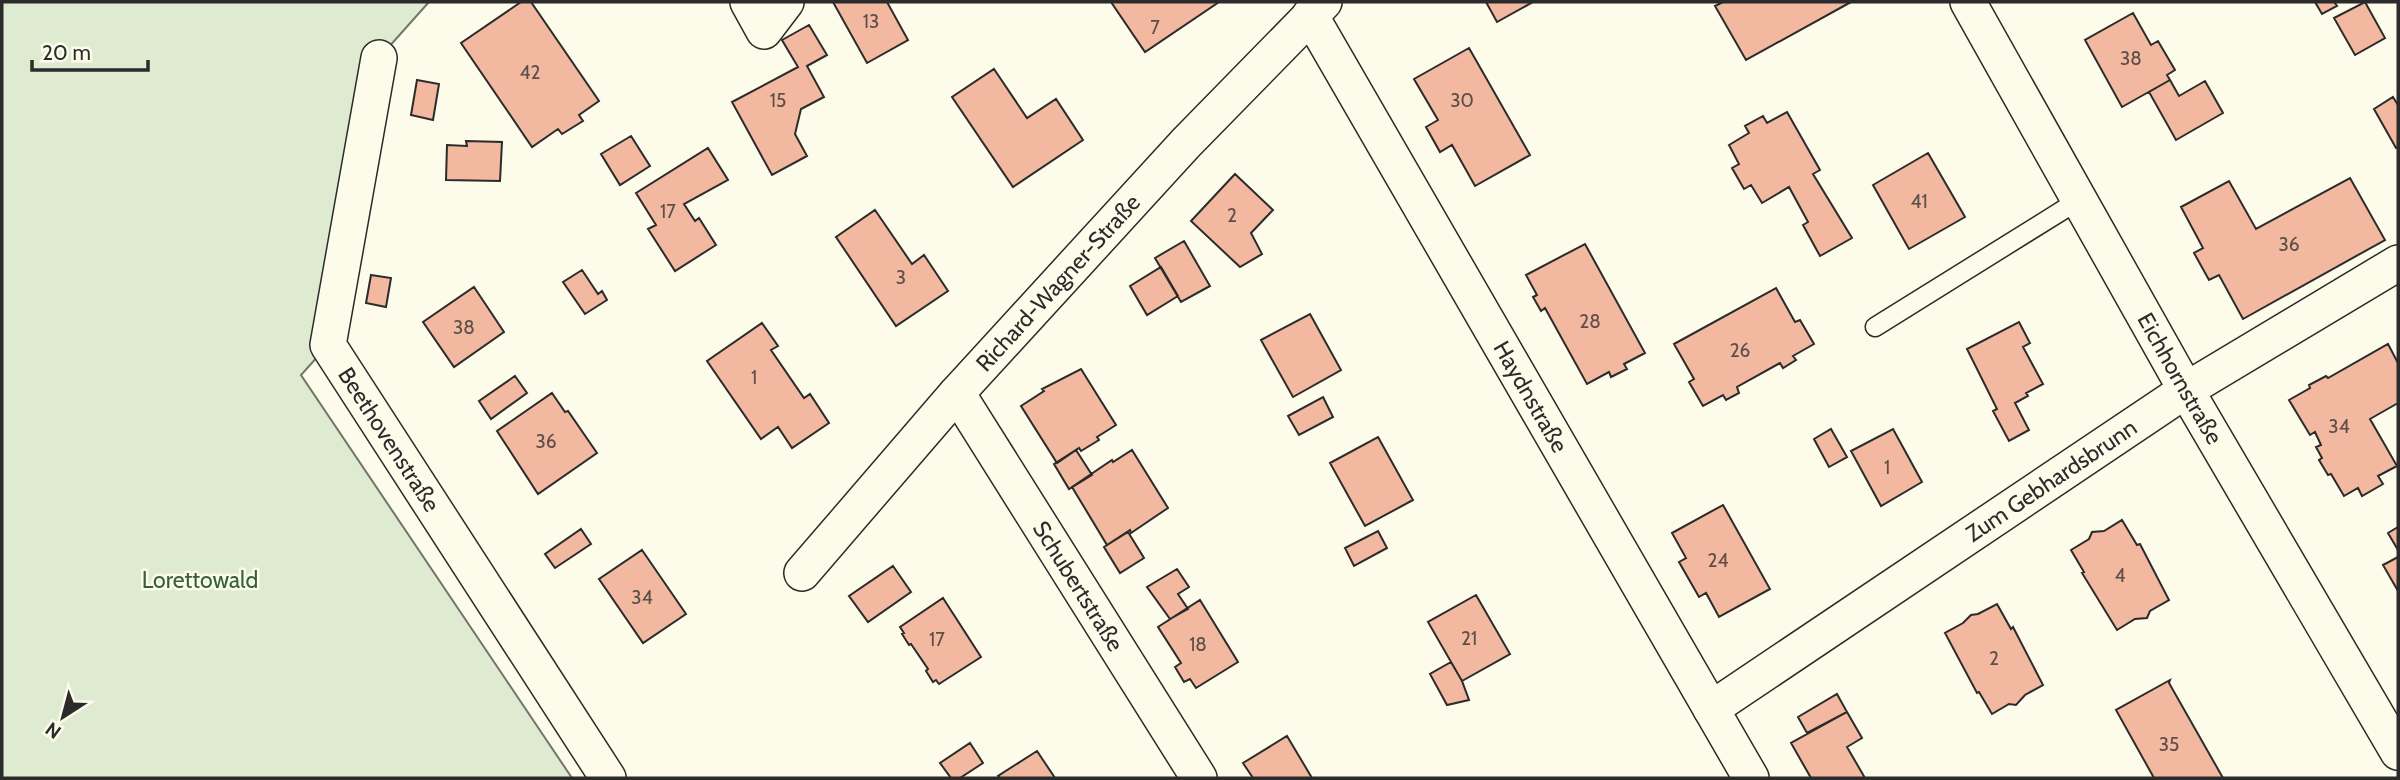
<svg xmlns="http://www.w3.org/2000/svg" width="2400" height="780" font-family="Cabin,sans-serif">
<rect width="100%" height="100%" fill="#fdfbea"/>
<path fill="#deebd1" stroke="#74746e" stroke-width="2" d="M 2,2 L 429,2 L 379,58 L 328,345 L 301,375 L 572,778 L 2,778 Z"/>
<path fill="#f2b8a0" stroke="#2b2b2b" stroke-width="2" d="M 521,2 L 531,2 L 599,101 L 579,115 L 583,121 L 562,134 L 558,129 L 532,147 L 461,43 Z
M 833,2 L 887,2 L 908,40 L 867,63 Z
M 1111,2 L 1219,2 L 1145,52 Z
M 1486,2 L 1533,2 L 1497,22 Z
M 1723,2 L 1851,2 L 1746,60 L 1715,6 Z
M 2315,2 L 2334,2 L 2337,6 L 2322,14 Z
M 2365,2 L 2385,38 L 2355,55 L 2334,18 Z
M 2133,13 L 2151,45 L 2158,41 L 2175,70 L 2167,75 L 2170,80 L 2122,107 L 2085,40 Z
M 809,25 L 827,55 L 807,66 L 824,97 L 801,109 L 795,134 L 807,156 L 772,175 L 732,102 L 798,67 L 782,40 Z
M 1469,48 L 1530,155 L 1475,186 L 1452,145 L 1440,152 L 1426,127 L 1438,120 L 1414,79 Z
M 994,69 L 1027,118 L 1056,99 L 1083,140 L 1013,187 L 952,97 Z
M 417,80 L 439,84 L 433,120 L 411,115 Z
M 2170,80 L 2179,96 L 2205,81 L 2223,113 L 2176,140 L 2149,92 Z
M 2393,97 L 2398,105 L 2398,147 L 2396,148 L 2374,109 Z
M 1787,112 L 1820,170 L 1813,174 L 1852,238 L 1820,256 L 1803,225 L 1808,222 L 1789,187 L 1762,203 L 1751,185 L 1744,189 L 1732,168 L 1739,164 L 1729,145 L 1749,133 L 1745,126 L 1763,116 L 1767,123 Z
M 631,136 L 650,166 L 620,185 L 601,154 Z
M 466,141 L 502,142 L 500,181 L 446,180 L 447,145 L 467,146 Z
M 708,148 L 728,180 L 684,204 L 695,221 L 699,218 L 716,245 L 675,271 L 648,229 L 656,225 L 636,193 Z
M 1928,153 L 1965,217 L 1909,249 L 1873,185 Z
M 1235,174 L 1273,210 L 1251,233 L 1262,254 L 1240,267 L 1191,221 Z
M 2350,178 L 2385,240 L 2243,319 L 2219,275 L 2209,280 L 2194,253 L 2203,248 L 2181,207 L 2229,181 L 2256,229 Z
M 875,210 L 912,264 L 924,255 L 948,291 L 896,326 L 836,237 Z
M 1184,241 L 1210,286 L 1181,302 L 1155,258 Z
M 1585,244 L 1645,353 L 1624,364 L 1627,369 L 1611,377 L 1609,372 L 1587,384 L 1545,308 L 1541,311 L 1533,297 L 1537,295 L 1526,275 Z
M 1161,267 L 1178,296 L 1147,315 L 1130,286 Z
M 582,270 L 598,294 L 602,291 L 607,300 L 585,314 L 563,282 Z
M 371,275 L 391,278 L 386,307 L 366,303 Z
M 474,287 L 504,332 L 454,367 L 423,322 Z
M 1776,288 L 1795,322 L 1800,320 L 1814,344 L 1793,356 L 1796,360 L 1783,368 L 1780,363 L 1737,387 L 1739,393 L 1726,400 L 1723,395 L 1703,406 L 1689,382 L 1694,379 L 1674,344 Z
M 1310,314 L 1341,370 L 1293,397 L 1261,340 Z
M 2019,322 L 2030,343 L 2023,347 L 2043,384 L 2026,393 L 2028,396 L 2015,403 L 2029,430 L 2009,441 L 1993,411 L 1997,409 L 1967,349 Z
M 762,323 L 778,346 L 771,350 L 804,398 L 810,394 L 829,423 L 792,448 L 778,427 L 761,439 L 707,361 Z
M 2388,344 L 2398,363 L 2398,403 L 2370,419 L 2397,466 L 2378,476 L 2383,484 L 2362,496 L 2358,488 L 2344,496 L 2331,474 L 2328,475 L 2319,460 L 2322,458 L 2316,447 L 2321,445 L 2315,432 L 2310,435 L 2289,400 L 2310,388 L 2309,385 L 2326,376 L 2328,378 Z
M 1081,369 L 1116,425 L 1097,437 L 1099,440 L 1081,451 L 1079,448 L 1057,463 L 1021,406 L 1044,391 L 1042,389 Z
M 515,376 L 527,393 L 491,419 L 479,401 Z
M 552,393 L 565,412 L 568,411 L 597,453 L 538,494 L 497,431 Z
M 1323,397 L 1333,417 L 1299,435 L 1288,416 Z
M 1831,429 L 1847,457 L 1829,467 L 1814,439 Z
M 1893,429 L 1922,482 L 1881,506 L 1851,451 Z
M 1378,437 L 1413,500 L 1365,526 L 1330,463 Z
M 1076,450 L 1092,475 L 1069,489 L 1054,464 Z
M 1132,450 L 1168,508 L 1131,533 L 1130,530 L 1107,545 L 1072,487 L 1112,460 L 1113,462 Z
M 1723,505 L 1770,589 L 1719,617 L 1706,593 L 1699,597 L 1679,562 L 1686,558 L 1672,533 Z
M 2122,520 L 2137,545 L 2140,544 L 2169,600 L 2150,611 L 2147,618 L 2135,619 L 2117,630 L 2082,573 L 2084,572 L 2071,550 L 2089,539 L 2092,532 L 2104,531 Z
M 2398,527 L 2398,550 L 2388,533 Z
M 581,529 L 591,544 L 555,568 L 545,554 Z
M 1378,531 L 1387,548 L 1354,566 L 1345,548 Z
M 1128,532 L 1144,558 L 1120,573 L 1104,547 Z
M 642,550 L 686,614 L 643,643 L 599,579 Z
M 2398,557 L 2398,591 L 2383,565 Z
M 893,566 L 911,592 L 868,622 L 849,596 Z
M 1177,569 L 1189,587 L 1178,594 L 1188,609 L 1170,619 L 1147,587 Z
M 1476,595 L 1510,654 L 1462,681 L 1428,622 Z
M 943,598 L 981,657 L 939,684 L 936,680 L 933,682 L 926,671 L 928,669 L 911,644 L 909,645 L 902,634 L 904,633 L 900,627 Z
M 1200,600 L 1238,662 L 1196,688 L 1190,679 L 1184,682 L 1175,667 L 1181,663 L 1158,627 Z
M 1997,604 L 2011,629 L 2013,627 L 2043,685 L 2025,695 L 2016,705 L 2009,704 L 1992,714 L 1979,692 L 1977,693 L 1945,633 L 1963,623 L 1971,615 L 1978,614 Z
M 1451,662 L 1462,681 L 1469,700 L 1447,705 L 1430,674 Z
M 2170,680 L 2169,683 L 2223,778 L 2154,778 L 2116,710 Z
M 1837,694 L 1847,712 L 1807,733 L 1798,717 Z
M 1847,712 L 1862,738 L 1847,747 L 1865,778 L 1811,778 L 1791,743 Z
M 1287,736 L 1312,778 L 1253,778 L 1243,763 Z
M 970,743 L 983,763 L 960,778 L 951,778 L 940,763 Z
M 1037,751 L 1055,778 L 1000,778 L 998,776 Z"/>
<g fill="none" stroke-linecap="round" stroke-linejoin="round">
<g stroke="#2b2b2b" stroke-width="21">
<path id="service" d="M 1875,327 L 2079,200"/>
</g>
<g stroke="#2b2b2b" stroke-width="38">
<g id="minor">
<path d="M 748,2 L 764,31 L 786,2"/>
<path id="s1" d="M 1968,2 L 2186,390 L 2398,752"/>
<path id="s2" d="M 1310,15 L 1751,778"/>
<path id="s3" d="M 379,58 L 328,345 L 608,778"/>
<path id="s4" d="M 957,393 L 1199,778"/>
<path id="s5" d="M 802,573 L 957,393 L 1186,143 L 1324,2"/>
<path id="s6" d="M 1711,709 L 2186,390 L 2398,263"/>
</g>
</g>
<use href="#service" stroke="#fdfbea" stroke-width="18"/>
<use href="#minor" stroke="#fdfbea" stroke-width="35"/>
</g>
<g text-anchor="middle" stroke-width="5" stroke-linejoin="round" paint-order="stroke">
<g font-size="19" fill="#5d4e48">
<text x="871" y="28">13</text>
<text x="1155" y="34">7</text>
<text x="2131" y="65">38</text>
<text x="530" y="79">42</text>
<text x="778" y="107">15</text>
<text x="1462" y="107">30</text>
<text x="1919" y="208">41</text>
<text x="668" y="218">17</text>
<text x="1232" y="222">2</text>
<text x="2289" y="251">36</text>
<text x="901" y="284">3</text>
<text x="1590" y="328">28</text>
<text x="464" y="334">38</text>
<text x="1740" y="357">26</text>
<text x="754" y="384">1</text>
<text x="2339" y="433">34</text>
<text x="546" y="448">36</text>
<text x="1887" y="474">1</text>
<text x="1718" y="567">24</text>
<text x="2120" y="582">4</text>
<text x="642" y="604">34</text>
<text x="1469" y="645">21</text>
<text x="937" y="646">17</text>
<text x="1198" y="651">18</text>
<text x="1994" y="665">2</text>
<text x="2169" y="751">35</text>
</g>
<g font-size="23" fill="#2b2b2b" stroke="#fdfbea">
<text dy="8" stroke="none"><textPath href="#s5" startOffset="387">Richard-Wagner-Straße</textPath></text>
<text dy="8" stroke="none"><textPath href="#s1" startOffset="432">Eichhornstraße</textPath></text>
<text dy="8" stroke="none"><textPath href="#s2" startOffset="441">Haydnstraße</textPath></text>
<text dy="8" stroke="none"><textPath href="#s3" startOffset="404">Beethovenstraße</textPath></text>
<text dy="8" stroke="none"><textPath href="#s6" startOffset="410">Zum Gebhardsbrunn</textPath></text>
<text dy="8" stroke="none"><textPath href="#s4" startOffset="228">Schubertstraße</textPath></text>
</g>
<g font-size="23" fill="#34623c" stroke="#fdfbea">
<text x="200" y="588">Lorettowald</text>
</g>
</g>
<rect width="2400" height="780" fill="none" stroke="#2b2b2b" stroke-width="7"/>
<g transform="translate(63 717) rotate(216)" stroke="#fdfbea" stroke-width="5" paint-order="stroke">
<path d="M0-5L12 26L0 18L-12 26Z" fill="#2b2b2b"/>
<text y="-10" font-size="19" font-weight="bold" text-anchor="middle" fill="#2b2b2b">N</text>
</g>
<path d="M32 60v10h116v-10" fill="none" stroke="#2b2b2b" stroke-width="3.5"/>
<text x="42" y="60" font-size="21" fill="#2b2b2b" stroke="#fdfbea" stroke-width="5" paint-order="stroke">20 m</text>
</svg>
